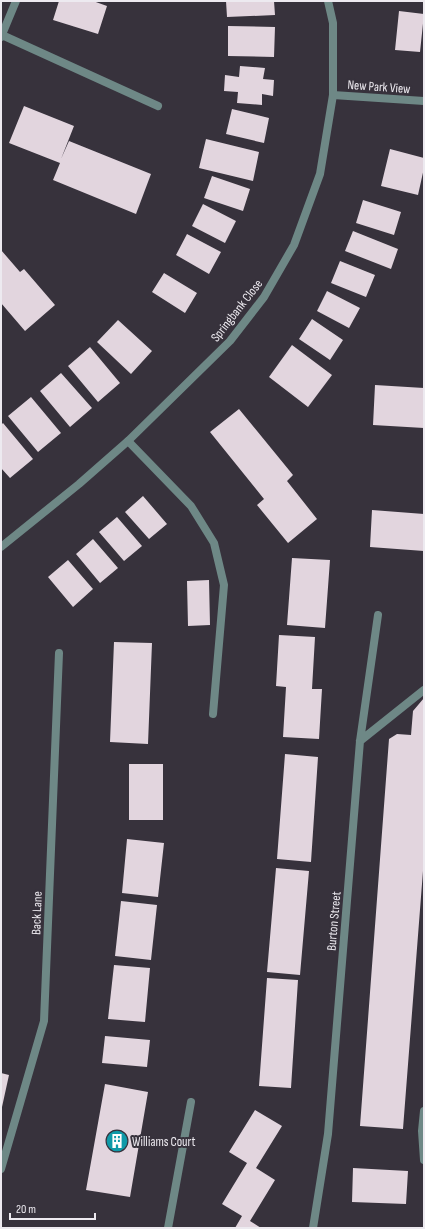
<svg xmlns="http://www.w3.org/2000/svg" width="425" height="1229" font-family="'Sofia Sans Condensed',sans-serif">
<rect width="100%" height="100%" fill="#37323c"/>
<path fill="#e2d5de" d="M 59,1 L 93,1 L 107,6 L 98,34 L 53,20 Z
M 226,1 L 274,1 L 275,15 L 227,17 Z
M 399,11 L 424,14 L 420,52 L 395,50 Z
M 228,26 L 275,27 L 274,57 L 228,56 Z
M 240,66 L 265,68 L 263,79 L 274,80 L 273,96 L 262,94 L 262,105 L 237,103 L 238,92 L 224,91 L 225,75 L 239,77 Z
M 24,106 L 74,126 L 61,159 L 69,141 L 151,174 L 136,214 L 53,180 L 60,163 L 9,143 Z
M 232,109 L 269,118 L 264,143 L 226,134 Z
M 206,139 L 259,152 L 253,181 L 199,168 Z
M 390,149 L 424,158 L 424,168 L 418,195 L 381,186 Z
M 212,176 L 250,189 L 243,211 L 204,198 Z
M 363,200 L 401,212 L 394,235 L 356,223 Z
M 203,204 L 236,221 L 225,243 L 192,226 Z
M 353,231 L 398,249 L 391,269 L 345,251 Z
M 187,234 L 221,252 L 209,274 L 176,255 Z
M 1,250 L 20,272 L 24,269 L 55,305 L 25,331 L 1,303 Z
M 340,261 L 375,275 L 366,297 L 331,283 Z
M 164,273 L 197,293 L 185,313 L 152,292 Z
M 327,291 L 360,308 L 349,328 L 317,311 Z
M 312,319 L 343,340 L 330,360 L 299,339 Z
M 118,320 L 152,351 L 131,374 L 97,342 Z
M 292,345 L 332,375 L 308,407 L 269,377 Z
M 90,347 L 120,383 L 98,402 L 68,366 Z
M 61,373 L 92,408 L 70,427 L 40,391 Z
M 375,385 L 424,388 L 424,428 L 373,425 Z
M 31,397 L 61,433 L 38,452 L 8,416 Z
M 239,409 L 293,475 L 287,481 L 317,519 L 288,543 L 257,505 L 264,499 L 210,432 Z
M 3,423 L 33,459 L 10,478 L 1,468 L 1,425 Z
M 143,496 L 167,524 L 149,539 L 125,512 Z
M 372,510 L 424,514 L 424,551 L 370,547 Z
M 117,517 L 142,546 L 124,561 L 99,532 Z
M 93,539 L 118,568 L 100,583 L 76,554 Z
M 292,558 L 330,560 L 325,628 L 287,625 Z
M 68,560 L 93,589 L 73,607 L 48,577 Z
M 209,580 L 210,625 L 188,626 L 187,581 Z
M 279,635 L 315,637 L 312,689 L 322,689 L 319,739 L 283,737 L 286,687 L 276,686 Z
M 114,642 L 152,643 L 148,744 L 110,742 Z
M 424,698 L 424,858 L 403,1129 L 360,1126 L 389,739 L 397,734 L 411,735 L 413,711 Z
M 285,754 L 318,757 L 311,862 L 277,859 Z
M 129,764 L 163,764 L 163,820 L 129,820 Z
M 127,839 L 164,843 L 158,897 L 122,893 Z
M 276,868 L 309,871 L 300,975 L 267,972 Z
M 121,901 L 157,905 L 151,960 L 115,956 Z
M 114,965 L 150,968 L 145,1022 L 108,1019 Z
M 267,978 L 298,980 L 291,1088 L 259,1086 Z
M 105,1036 L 150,1040 L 147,1067 L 102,1063 Z
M 1,1073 L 9,1075 L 2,1107 L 1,1107 Z
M 105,1084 L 148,1092 L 130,1197 L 86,1190 Z
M 255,1110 L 282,1126 L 256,1168 L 275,1180 L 250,1221 L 261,1228 L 235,1228 L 242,1216 L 222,1204 L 247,1163 L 229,1152 Z
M 353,1168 L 408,1171 L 406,1204 L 352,1202 Z"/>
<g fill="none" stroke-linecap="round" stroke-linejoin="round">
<path stroke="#6e8886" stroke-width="8" d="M 2,35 L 158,106
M 128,441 L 191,506 L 214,543 L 224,585 L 213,714
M 168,1228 L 191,1102"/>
<path stroke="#6e8886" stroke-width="8" d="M 1,37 L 16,1
M 333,95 L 424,101
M 1,547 L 79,484 L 128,441 L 230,341 L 264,297 L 294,245 L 320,174 L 333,95 L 333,23 L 328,1
M 360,741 L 424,690
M 424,1111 L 422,1131 L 424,1160
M 1,1169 L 44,1021 L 59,653
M 313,1228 L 328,1134 L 360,741 L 378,615"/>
</g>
<defs>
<g id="building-disc" transform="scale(1.15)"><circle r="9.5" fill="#0f9aa8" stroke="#37323c"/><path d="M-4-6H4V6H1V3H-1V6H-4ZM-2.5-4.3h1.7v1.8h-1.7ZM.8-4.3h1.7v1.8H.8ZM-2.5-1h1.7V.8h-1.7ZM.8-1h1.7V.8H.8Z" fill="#fff"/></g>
</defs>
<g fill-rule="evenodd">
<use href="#building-disc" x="117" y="1141"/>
</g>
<g text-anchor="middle" stroke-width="4" stroke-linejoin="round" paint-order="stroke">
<g font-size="13" fill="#edeaf0" stroke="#37323c">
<text transform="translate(379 86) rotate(4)" y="5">New Park View</text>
<text transform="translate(236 310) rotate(-52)" y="5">Springbank Close</text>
<text transform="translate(36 913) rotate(-88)" y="5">Back Lane</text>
<text transform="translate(333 921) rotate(-85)" y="5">Burton Street</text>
</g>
<g font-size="13" fill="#edeaf0" stroke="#37323c" text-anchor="start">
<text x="132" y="1146">Williams Court</text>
</g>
</g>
<rect width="425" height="1229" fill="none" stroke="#edeaf0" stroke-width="4"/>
<path d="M10 1213v6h85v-6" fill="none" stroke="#edeaf0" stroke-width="2"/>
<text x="16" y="1213" font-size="12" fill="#edeaf0" stroke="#37323c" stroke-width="3" paint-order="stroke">20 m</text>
</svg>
